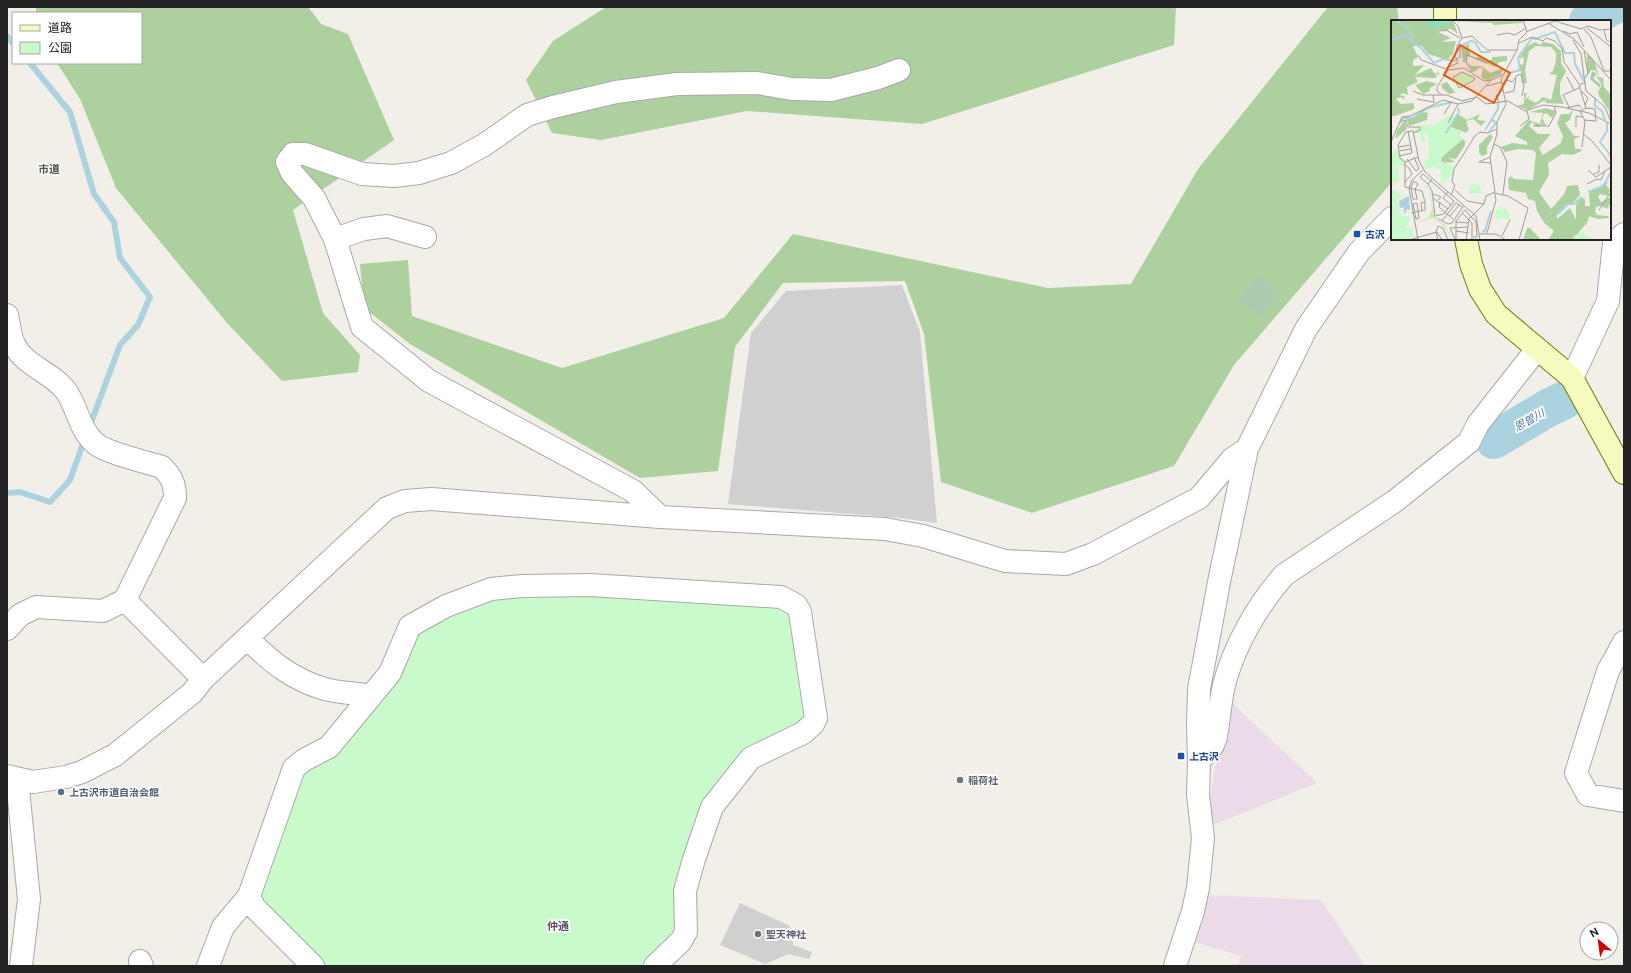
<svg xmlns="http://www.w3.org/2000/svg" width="1631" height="973" font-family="'DM Sans','Noto Sans JP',sans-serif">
<rect width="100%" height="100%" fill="#f2efe9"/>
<path fill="#ebdbe8" d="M 1226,697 L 1317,783 L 1211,826 L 1211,790 L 1220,743 Z
M 1209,895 L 1321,900 L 1364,964 L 1363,966 L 1238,966 L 1241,956 L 1194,942 Z"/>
<path fill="#d0d0d0" d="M 902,285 L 920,332 L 937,523 L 900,518 L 728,504 L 751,333 L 786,291 Z
M 740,903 L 790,926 L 793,945 L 812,952 L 809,959 L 789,954 L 765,964 L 720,945 Z"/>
<path fill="#add19e" d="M 36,7 L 308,7 L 321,24 L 348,34 L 394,140 L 293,210 L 323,313 L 360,355 L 358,372 L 282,381 L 227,323 L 116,188 L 80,99 L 57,63 L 141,63 L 141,13 L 36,13 Z
M 606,7 L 1176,7 L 1174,45 L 922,124 L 747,111 L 601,140 L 552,133 L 526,80 L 553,41 Z
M 1328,7 L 1397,7 L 1399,21 L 1392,21 L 1392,182 L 1234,365 L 1174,466 L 1032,513 L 941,482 L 924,334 L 905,281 L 783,283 L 735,347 L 718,471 L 640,478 L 410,344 L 364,308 L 360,264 L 408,260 L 412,316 L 562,368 L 724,318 L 793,234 L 1048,288 L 1131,284 L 1198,169 Z"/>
<path fill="#aacbaf" d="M 1259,276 L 1280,294 L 1259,317 L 1238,299 Z"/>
<path fill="#c8facc" d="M 511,595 L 774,601 L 787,605 L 811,719 L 708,801 L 677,936 L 642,966 L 322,966 L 262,900 L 257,890 L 304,772 L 413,634 L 473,606 Z"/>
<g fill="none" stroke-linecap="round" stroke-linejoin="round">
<path stroke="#aad3df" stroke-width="6" d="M 7,36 L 13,43
M 30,63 L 70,112 L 94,194 L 114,222 L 120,258 L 150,297 L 138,325 L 120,345 L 89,428
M 7,493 L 20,492 L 50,502 L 70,480 L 85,438"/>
<path stroke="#aad3df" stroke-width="38" d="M 1588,21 L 1599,13 L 1611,7
M 1494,440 L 1548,408 L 1565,400"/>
<g stroke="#a9a9a9" stroke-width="24">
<path id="street" d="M 335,239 L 364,229 L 387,226 L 425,237
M 7,315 C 9,324 10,336 14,344 C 24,366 52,372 66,391 C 78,408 79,430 96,444 C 107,453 146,462 162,467 C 172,477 175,484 175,498 L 125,600 L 103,611 L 36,607 L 20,615 L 7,629
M 1572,378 L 1608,301 L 1614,243 L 1624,234
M 660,517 L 633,491 L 429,381 L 362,327 L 335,239 L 314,198 L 292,173 L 287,162 L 293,154 L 305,154 L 362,174 L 394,176 L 419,173 L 451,163 L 484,145 L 527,115 L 553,107 L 616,92 L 677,84 L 757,83 L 792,89 L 831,90 L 878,78 L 899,70
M 125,600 L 203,679
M 248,639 C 271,662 293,680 325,689 C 339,693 356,693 371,696
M 1624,642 L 1608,671 L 1576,773 L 1588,795 L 1624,801
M 1199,761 L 1213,745 L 1216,737 C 1219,720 1220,702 1224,685 C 1234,646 1257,606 1284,575 L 1395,501 L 1469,442 L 1478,424 L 1537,349
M 7,776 L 33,782 L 66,777 L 82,772 L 115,755 L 192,693 L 203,679 L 387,508 L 405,501 L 431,499 L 660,517 L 885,529 L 923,536 L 1005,561 L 1066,564 L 1093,554 L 1199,498 L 1232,459 L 1247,449
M 17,779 L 29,899 L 21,966
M 140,961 L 142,966
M 208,966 L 223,927 L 249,896
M 313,966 L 254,907 L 249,896 L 294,768 L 304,760 L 329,747 L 390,673 L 410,626 L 446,606 L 491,589 L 522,586 L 590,585 L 781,597 L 796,605 L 800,612 L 816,718 L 813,724 L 803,733 L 751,758 L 712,807 L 694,859 L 685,891 L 686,932 L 681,941 L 655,966
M 1175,966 L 1193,911 L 1198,888 L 1203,838 L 1198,795 L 1199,761 L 1198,725 L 1199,689 L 1220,577 L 1247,449 L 1306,329 L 1359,252 L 1392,218"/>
</g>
<g stroke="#707d05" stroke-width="24">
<path id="secondary" d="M 1445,21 L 1445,7
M 1466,239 L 1471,264 L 1480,289 L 1496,314 L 1572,378 L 1624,473"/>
</g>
<use href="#street" stroke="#fff" stroke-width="22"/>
<use href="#secondary" stroke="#f7fabf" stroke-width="22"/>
</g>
<g fill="#1a4fb4" stroke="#fff" stroke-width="1.5">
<rect x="1353" y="230" width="8" height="8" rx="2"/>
<rect x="1177" y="752" width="8" height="8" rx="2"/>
</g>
<g fill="#6b7280" stroke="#fff" stroke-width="1.5">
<circle cx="960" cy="780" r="4"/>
<circle cx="758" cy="934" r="4"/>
</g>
<circle fill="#5c6f8a" stroke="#fff" stroke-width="1.5" cx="61" cy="792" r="4"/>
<g text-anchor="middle" stroke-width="3.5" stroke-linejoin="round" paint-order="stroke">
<g font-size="10" font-weight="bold" fill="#164399" stroke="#fff" text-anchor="start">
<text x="1365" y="238">古沢</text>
<text x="1189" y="760">上古沢</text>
</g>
<g font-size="10" font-weight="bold" fill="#5b616d" stroke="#fff" text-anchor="start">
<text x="968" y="784">稲荷社</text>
<text x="766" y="938">聖天神社</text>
</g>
<g font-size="10" font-weight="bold" fill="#4e5e75" stroke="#fff" text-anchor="start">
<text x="69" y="796">上古沢市道自治会館</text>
</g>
<g font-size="11" font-weight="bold" fill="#555" stroke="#fff">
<text x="49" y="173">市道</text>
<text x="558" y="930">仲通</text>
</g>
<g font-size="11" font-style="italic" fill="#4a7aab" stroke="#fff">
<text transform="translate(1529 420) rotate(-29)" y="4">恩曽川</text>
</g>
</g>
<g transform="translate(1391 20)">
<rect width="220" height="220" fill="#f2efe9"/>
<path d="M 27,158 L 38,169 L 43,195 L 55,206 L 61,220 L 54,207 L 43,198 L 24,203 L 38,198 L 41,188 L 38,170 Z" fill="#cdebb0"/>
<path d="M 0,0 L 132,0 L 131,3 L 103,5 L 101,3 L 62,1 L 67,14 L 60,9 L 47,12 L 60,18 L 50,22 L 65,21 L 62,34 L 56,40 L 37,34 L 31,26 L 22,26 L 27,37 L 22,40 L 22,46 L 33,45 L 24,55 L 40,48 L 43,53 L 47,53 L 48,50 L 48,55 L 44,53 L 46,57 L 42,58 L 24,57 L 27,62 L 16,67 L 17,75 L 11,73 L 9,75 L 13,76 L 14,80 L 10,77 L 5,79 L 10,84 L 23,83 L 23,89 L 4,96 L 0,96 ZM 144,22 L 149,25 L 152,22 L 162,24 L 170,31 L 170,43 L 175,51 L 169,63 L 169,74 L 173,84 L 155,83 L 154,80 L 137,90 L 126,86 L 133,84 L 133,73 L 136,73 L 134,80 L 139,75 L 137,79 L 145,83 L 152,77 L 160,80 L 166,55 L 158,54 L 162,51 L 165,40 L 165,33 L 160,27 L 145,26 L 138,31 L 134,50 L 136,63 L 131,63 L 130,51 L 124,52 L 129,49 L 129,44 L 132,45 L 133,37 L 128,39 L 135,27 ZM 78,24 L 79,36 L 75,37 L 74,43 L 72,42 L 70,27 ZM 196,34 L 203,40 L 208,56 L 204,50 L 200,50 L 197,55 L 196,55 ZM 88,36 L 100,41 L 101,37 L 116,36 L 116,41 L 108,42 L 105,47 L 84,39 ZM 76,40 L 80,46 L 90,46 L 99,53 L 113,48 L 110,54 L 97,60 L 92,59 L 90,56 L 92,49 L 89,47 L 83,52 L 81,51 ZM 205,56 L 212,58 L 213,67 L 220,75 L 219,97 L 218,90 L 208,76 L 207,72 L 211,65 ZM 36,61 L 46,64 L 39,68 L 39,71 L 32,74 L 24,65 ZM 56,62 L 64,72 L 63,73 L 58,74 L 51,68 L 50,64 ZM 155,88 L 164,91 L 164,93 L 161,98 L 155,93 L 153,94 L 151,98 L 155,105 L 146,107 L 141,102 L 138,106 L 147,114 L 160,114 L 148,128 L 152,135 L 170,123 L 172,116 L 166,103 L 170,94 L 178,94 L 182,90 L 179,100 L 174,103 L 183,116 L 190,116 L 183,119 L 184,129 L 191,129 L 190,131 L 182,135 L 171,134 L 157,143 L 158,155 L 148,172 L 160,189 L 174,173 L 176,166 L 187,165 L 189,175 L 181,184 L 173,187 L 166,195 L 166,199 L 179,188 L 185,200 L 185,185 L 190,177 L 194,179 L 194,186 L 199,186 L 198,173 L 218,161 L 215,165 L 219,170 L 217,176 L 209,174 L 207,177 L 210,182 L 220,177 L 220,186 L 217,185 L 218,189 L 209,186 L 205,187 L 204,191 L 206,195 L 217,196 L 218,198 L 207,199 L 198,196 L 196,203 L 187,213 L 198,220 L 157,220 L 163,211 L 154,204 L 146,191 L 144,181 L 137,179 L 135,173 L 118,170 L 117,159 L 120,156 L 123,159 L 142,160 L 145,133 L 142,130 L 128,129 L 114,132 L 110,127 L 121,123 L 136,125 L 136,122 L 124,116 L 138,100 L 152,105 L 149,103 L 152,93 L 138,92 ZM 29,91 L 37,93 L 36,100 L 18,106 L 16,101 L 12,100 L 22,98 ZM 67,94 L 76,100 L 89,94 L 86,100 L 95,101 L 90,106 L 82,99 L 75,101 L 78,110 L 75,113 L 69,111 L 67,116 L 74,121 L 74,125 L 65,139 L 57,138 L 64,142 L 49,143 L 48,130 L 59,108 L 59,101 ZM 14,101 L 16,109 L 4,119 L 6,110 ZM 99,114 L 102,117 L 96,127 L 96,134 L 91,136 L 88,133 L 88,125 ZM 136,208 L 139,208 L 150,220 L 132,220 Z" fill="#add19e"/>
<path d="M 201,51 L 206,54 L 202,58 L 210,65 L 206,71 L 208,67 L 199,59 Z" fill="#aacbaf"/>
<path d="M 71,52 L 83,57 L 82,61 L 68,68 L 62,57 ZM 60,94 L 64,99 L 60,107 L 74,112 L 68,112 L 67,115 L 72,117 L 71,120 L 50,138 L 51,142 L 64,146 L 61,156 L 50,164 L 48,162 L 51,159 L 50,151 L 44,146 L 34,150 L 32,147 L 36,144 L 33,143 L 35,139 L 38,138 L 37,115 L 32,112 L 35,120 L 31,122 L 29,113 L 24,113 L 23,111 L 27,105 L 44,105 ZM 6,127 L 9,138 L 13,142 L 12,146 L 0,145 L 0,137 ZM 0,146 L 7,147 L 8,162 L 0,163 ZM 81,164 L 89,165 L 90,173 L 77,174 ZM 0,170 L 8,171 L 8,175 L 12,176 L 6,180 L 10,196 L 18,196 L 19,199 L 14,208 L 21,208 L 23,215 L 18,220 L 0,220 ZM 109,186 L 116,190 L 119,200 L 110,197 L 108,201 L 105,200 L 104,193 ZM 192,211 L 201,220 L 181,220 L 183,216 Z" fill="#c8facc"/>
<path d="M 38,0 L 59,0 L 58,4 L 38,7 Z" fill="#88e0be"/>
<path d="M 18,176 L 19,190 L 16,189 L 13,195 L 13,187 L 9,188 L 8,181 Z" fill="#aad3df"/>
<path fill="none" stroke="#aad3df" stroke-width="2" d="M 4,0 L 16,7 L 21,15 L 19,20 L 30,28 L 43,43 L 52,39 L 63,41 L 69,37 L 69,26 L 80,21 L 84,22 L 90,32 L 100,32M 1,19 L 15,15 L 18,19M 118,53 L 129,50 L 127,38 L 141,18 L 144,19 L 164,12 L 174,33 L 183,33 L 184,44 L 193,61M 204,78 L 204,86 L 211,91 L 214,100M 10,101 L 12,98 L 21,98 L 37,88 L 61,82M 216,103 L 216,111 L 209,122 L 220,136M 94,110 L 107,89 L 107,83M 98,112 L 105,103 L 100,99M 55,113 L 68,92 L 67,88M 197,172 L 212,166 L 220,152M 167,194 L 177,184 L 183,184 L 191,177M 91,212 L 94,211 L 100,191"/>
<path fill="none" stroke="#9f9d99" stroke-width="1" d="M 61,0 L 67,6 L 71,18M 132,0 L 136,12M 157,3 L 183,19 L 220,60M 196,8 L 220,27M 193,9 L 200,17 L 213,51 L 220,51M 213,9 L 215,19 L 218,22M 51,11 L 55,10 L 69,18M 172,11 L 179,14 L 186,12 L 193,27M 106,15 L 117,13 L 124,15 L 135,8M 182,20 L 190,34 L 195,71 L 214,87 L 220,102M 128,23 L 141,17 L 152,21 L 155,18 L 164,21 L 171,29 L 173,42 L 188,64M 193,31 L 197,53 L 194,58M 27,35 L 30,40 L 58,50 L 73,48 L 93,61 L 100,60M 55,48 L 67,43 L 64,36 L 66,26 L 71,18 L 81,16 L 96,30 L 126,30M 71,52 L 84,58 L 82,61 L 68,68 L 62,57 ZM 81,52 L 75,42 L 76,35 L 96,43M 176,57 L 183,70M 111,64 L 116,60 L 121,62 L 124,58M 96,66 L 111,62M 22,71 L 32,75 L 42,75 L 43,83M 190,71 L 197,78 L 194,85M 114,73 L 123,71 L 125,56 L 130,54 L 133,66 L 131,76M 42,75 L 56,75 L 71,81 L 86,77M 51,75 L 46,71 L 46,67 L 57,50M 86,77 L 95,84 L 117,81 L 134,91 L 152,85 L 171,87 L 198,93 L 220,104M 26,79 L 42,82M 108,82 L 105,76 L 112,70M 176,88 L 188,85 L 190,88M 179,89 L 172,75 L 188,68M 53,94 L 60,83M 193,100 L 205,101 L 204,89 L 195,88M 9,103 L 14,100 L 17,107 L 29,107 L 29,110 L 22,113M 57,103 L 67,84M 129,106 L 138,99 L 136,91M 142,106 L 158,106 L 165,93 L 163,86M 185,107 L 185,96 L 191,97M 192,114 L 201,121 L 220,145M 0,122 L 11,97 L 19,96 L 52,80 L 67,84 L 81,81 L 100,60 L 111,55M 103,124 L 109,127 L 116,142 L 112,174M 7,127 L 20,125M 191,127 L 194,101 L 189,91 L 195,88 L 188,65 L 195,62M 8,131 L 20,129M 8,136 L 21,133 L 17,111M 27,137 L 14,142 L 9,138 L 7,125 L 15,112 L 22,111 L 28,141 L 34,152 L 85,196 L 89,220M 99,137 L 88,142 L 100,143M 16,139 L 25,151 L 28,149 L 23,137M 14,142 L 14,167 L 31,171 L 34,182 L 34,190 L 20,193M 13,144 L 18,148 L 21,154 L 13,163M 197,150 L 205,157 L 220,147M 203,154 L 208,152 L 208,145M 41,159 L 37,164 L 41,171 L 44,196 L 53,194 L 60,185 L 52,178 L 57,172M 23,161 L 27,164 L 24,169 L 26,179 L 22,179 L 20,167 ZM 37,164 L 29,157 L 32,154 L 63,181 L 60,185M 196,164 L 206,159 L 210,160 L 214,151M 64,170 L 76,181 L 93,184M 103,173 L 117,176 L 137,188 L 128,220M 42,174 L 50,177 L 47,180M 60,175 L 64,166 L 61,161 L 63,149 L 84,116 L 89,112 L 97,113 L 106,109M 42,178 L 57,189M 49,182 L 48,187 L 62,199M 26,183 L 28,198 L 25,199 L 22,184 ZM 208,190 L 220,172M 31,191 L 30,183 L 34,182M 71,193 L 81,203 L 81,220M 59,196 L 68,185M 48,199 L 57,204 L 61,203 L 73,185M 51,201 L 65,183 L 71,187M 65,202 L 77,203M 65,211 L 78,213M 96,213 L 105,180 L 104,174M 89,214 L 105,214 L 115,220M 111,216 L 119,200M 21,219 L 46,212 L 51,220M 65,219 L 65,201 L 74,190 L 85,202 L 86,217 L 82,217M 27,220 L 18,168 L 21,160 L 32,150M 47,220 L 45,212 L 47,206 L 52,208 L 57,220M 70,220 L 64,219 L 59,208 L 77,207M 75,220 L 78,199 L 93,184 L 95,176 L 104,172 L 99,137 L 106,114 L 106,102 L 115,84 L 110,59 L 126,30 L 128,20 L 137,11 L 164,1 L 190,9 L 197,6 L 209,10 L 220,9"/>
<path fill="#e8590c" fill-opacity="0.15" stroke="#e8590c" stroke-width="2" d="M 69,25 L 119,53 L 103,83 L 53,55 Z"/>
<rect width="220" height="220" fill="none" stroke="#222" stroke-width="2"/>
</g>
<rect width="1631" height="973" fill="none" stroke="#222222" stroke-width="16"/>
<rect x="12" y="12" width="130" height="52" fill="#ffffff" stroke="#a7a7a7"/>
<rect x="20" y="25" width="20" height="6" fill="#f7fabf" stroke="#a7a7a7"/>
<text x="48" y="32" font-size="12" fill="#222222">道路</text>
<rect x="20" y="42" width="20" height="12" fill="#c8facc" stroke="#a7a7a7"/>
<text x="48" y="52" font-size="12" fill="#222222">公園</text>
<g transform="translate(1599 941) rotate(331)"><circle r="19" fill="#ffffff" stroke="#a7a7a7"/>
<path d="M0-3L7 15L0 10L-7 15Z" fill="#d40000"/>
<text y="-6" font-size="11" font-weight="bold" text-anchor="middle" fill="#222222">N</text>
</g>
</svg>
